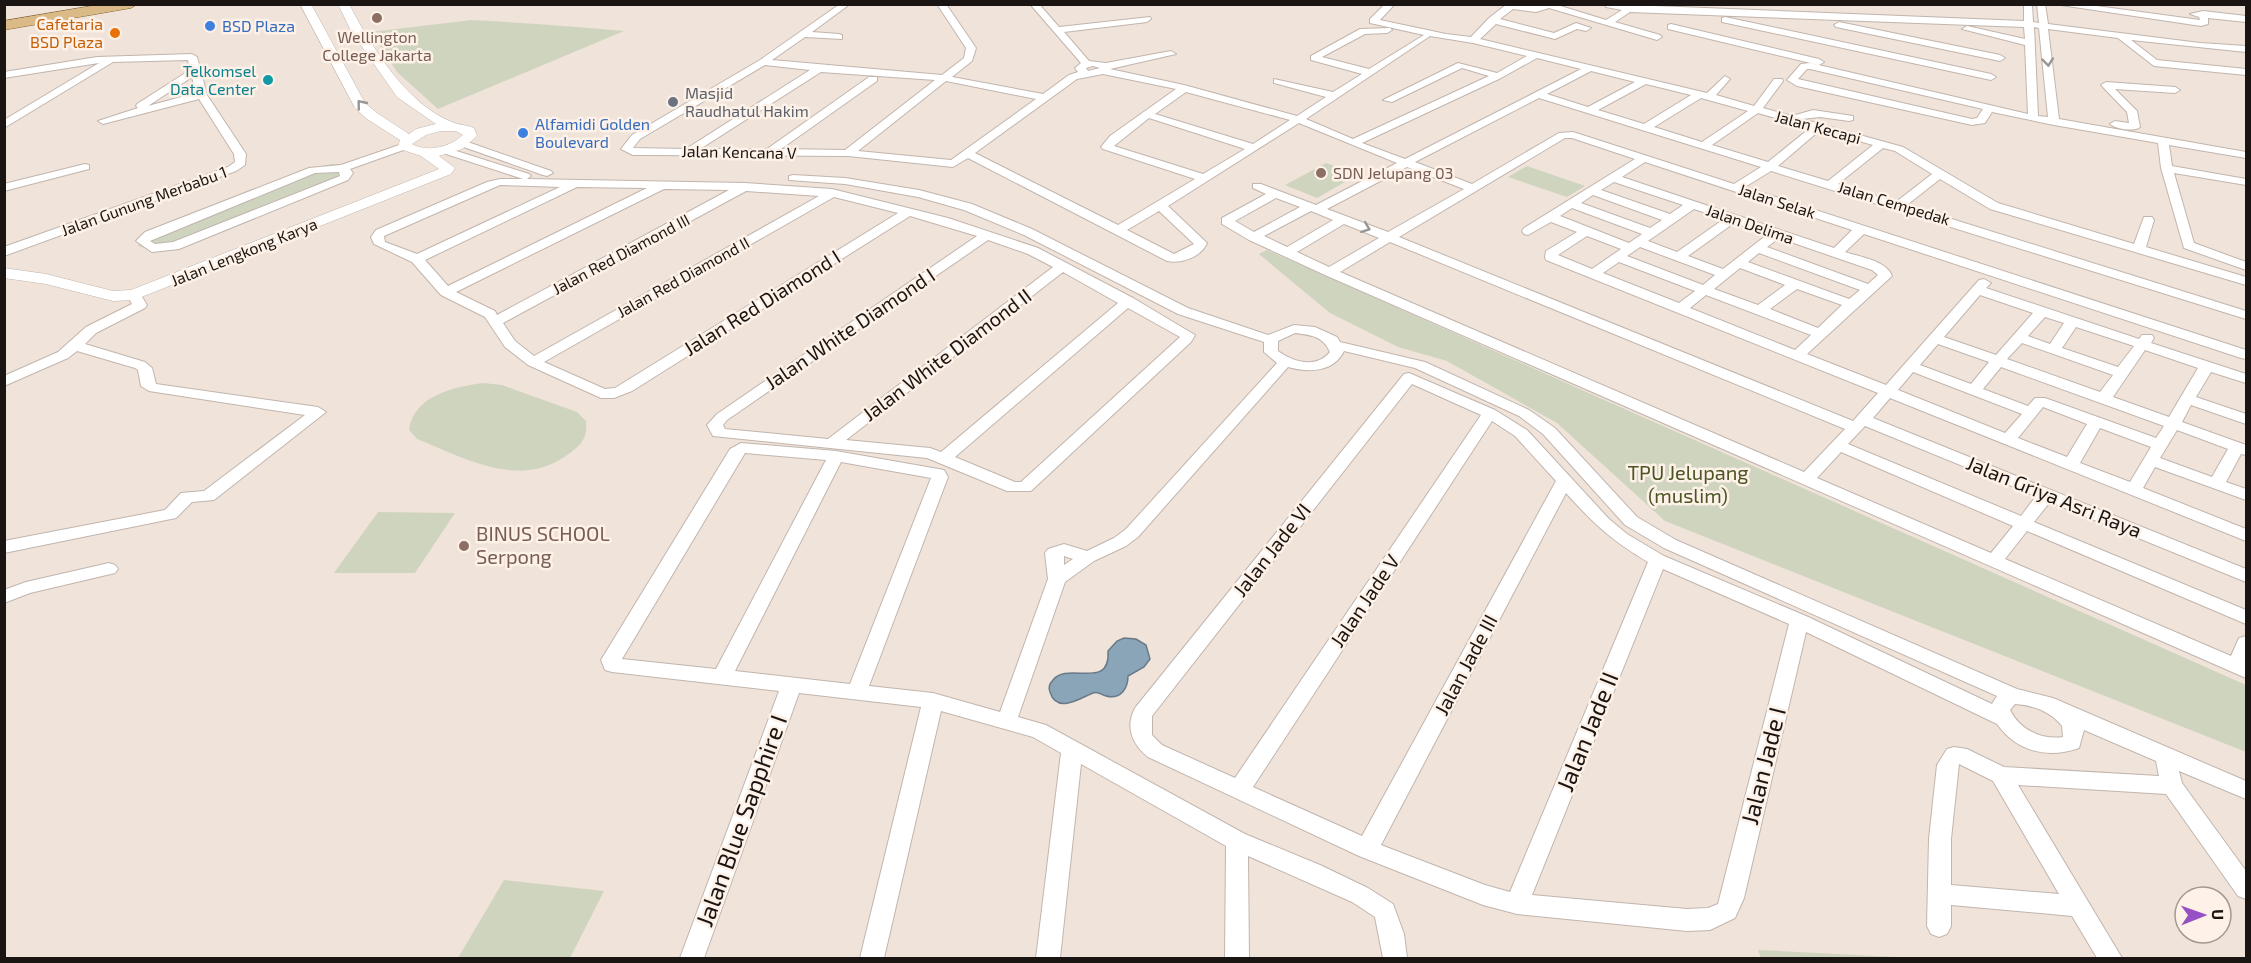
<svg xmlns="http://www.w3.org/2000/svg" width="2251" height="963" font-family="'Exo 2',sans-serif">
<rect width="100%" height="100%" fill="#f0e3da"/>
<path fill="#cfd4bf" d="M 472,20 C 523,23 574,26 624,31 L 438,109 L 397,72 L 371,32 Z
M 1326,163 L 1359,174 L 1317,198 L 1285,185 Z
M 331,164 L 346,164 L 352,169 L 347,180 L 151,250 L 138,246 L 141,238 L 306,170 Z
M 1527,166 L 1585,186 L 1567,197 L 1508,177 Z
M 1267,250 L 2246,685 L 2246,752 L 1665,521 L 1557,423 L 1447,361 L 1398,347 L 1330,313 L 1259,254 Z
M 483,383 L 502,385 L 577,412 L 586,421 C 588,438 581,445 567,455 C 519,490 465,458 417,439 L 409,430 C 414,395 454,387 483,383 Z
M 378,512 L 455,513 L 415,573 L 334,573 Z
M 504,880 L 604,891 L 570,958 L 458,958 Z
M 1758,950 L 1915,958 L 1761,958 Z"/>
<path fill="#8aa5b8" stroke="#687a86" stroke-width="1.5" d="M 1124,638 L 1136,639 L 1146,645 L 1150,659 L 1144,667 L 1128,676 C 1128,688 1121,700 1106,696 C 1101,695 1099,691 1093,693 C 1082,697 1057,715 1050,692 C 1048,687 1050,683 1053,680 C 1067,661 1111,691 1108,651 L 1117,641 Z"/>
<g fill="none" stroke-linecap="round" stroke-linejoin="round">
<g stroke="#c1b5ad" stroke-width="2">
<path id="minor" d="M 840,4 L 850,4 L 812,32 L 839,34 L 842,35 L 842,39 L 805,37 L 772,60 L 942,75 L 964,58 L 966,48 L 937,4 L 946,4 L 976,48 L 972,61 L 952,77 L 1043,94 L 1069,75 L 1078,72 L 1075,68 L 1081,63 L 1030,4 L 1039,4 L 1059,27 L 1150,17 L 1151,19 L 1147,22 L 1064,32 L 1089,61 L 1106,63 L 1171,51 L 1176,54 L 1110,69 L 1184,85 L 1297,116 L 1326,97 L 1274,83 L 1274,79 L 1333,92 L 1362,74 L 1311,60 L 1311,56 L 1360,29 L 1390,28 L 1392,30 L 1387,33 L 1365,34 L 1322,57 L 1369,69 L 1424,35 L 1370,23 L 1370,19 L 1385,4 L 1394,5 L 1380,20 L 1446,34 L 1471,37 L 1489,18 L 1507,4 L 1536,6 L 1554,4 L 1606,20 L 1622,10 L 1606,7 L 1605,4 L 2024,21 L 2024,4 L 2032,4 L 2033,22 L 2039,23 L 2037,4 L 2045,4 L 2048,24 L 2200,43 L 2246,46 L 2246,52 L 2131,40 L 2157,60 L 2246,69 L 2246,75 L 2154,66 L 2118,38 L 2048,29 L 2059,119 L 2246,152 L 2246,158 L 2169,145 L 2172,166 L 2246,179 L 2246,185 L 2174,173 L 2194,243 L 2246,262 L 2246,270 L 2184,248 L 2161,168 L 2158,143 L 2054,125 L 1992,112 L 1985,123 L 1972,125 L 1797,86 L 1787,80 L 1801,64 L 1810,63 L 2028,114 L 2025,45 L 1962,29 L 1967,26 L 2025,39 L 2024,27 L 1630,12 L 1615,22 L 1660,35 L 1662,37 L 1657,40 L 1549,8 L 1536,12 L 1513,9 L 1500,19 L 1554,33 L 1576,23 L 1591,28 L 1586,31 L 1577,29 L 1555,39 L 1496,24 L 1480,39 L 1707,93 L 1725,76 L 1730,79 L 1716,95 L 1754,106 L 1774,79 L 1782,79 L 1783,81 L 1763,108 L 1792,116 L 1813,110 L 1853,116 L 1853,120 L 1849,121 L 1820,117 L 1802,119 L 1903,147 L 1998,203 L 2134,244 L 2144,217 L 2152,217 L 2154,220 L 2146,247 L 2246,277 L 2246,285 L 1990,209 L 1940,179 L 1907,205 L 2246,311 L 2246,319 L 1771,171 L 1745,187 L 2246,350 L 2246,359 L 2241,358 L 1864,234 L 1845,252 C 1859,257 1886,260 1892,276 L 1807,354 L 1886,385 L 1979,280 L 1984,279 L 1991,283 L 1986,288 L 2139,339 L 2142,335 L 2152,335 L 2154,338 L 2151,343 L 2246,374 L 2246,383 L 2211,372 L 2196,397 L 2246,414 L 2246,424 L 2191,405 L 2182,422 L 2246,445 L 2246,455 L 2241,454 L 2226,482 L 2246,489 L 2246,500 L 2155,467 L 2143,488 L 2246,529 L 2246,541 L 1890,398 L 1873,418 L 2246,569 L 2246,582 L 2050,502 L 2034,522 L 2246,610 L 2246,624 L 2027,531 L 2005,559 L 2231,656 L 2239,638 L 2246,636 L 2246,678 L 1325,275 L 1249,240 L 1222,224 L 1222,218 L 1266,194 L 1253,188 L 1253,184 L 1261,184 L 1316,205 L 1397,163 L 1299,123 L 1168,206 L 1207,243 C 1201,257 1182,264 1167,261 L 968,158 L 953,167 L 848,156 L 633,155 L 621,149 L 632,135 L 760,60 ZM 2034,27 L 2039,28 L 2048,117 L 2038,116 ZM 1430,36 L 1473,43 L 1527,56 L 1497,73 L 1458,63 L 1383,100 L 1392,102 L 1462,68 L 1489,76 L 1353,139 L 1306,119 ZM 1537,58 L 1581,69 L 1405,159 L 1362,143 L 1501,78 ZM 765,65 L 810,70 L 686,149 L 633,148 L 640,139 ZM 1093,66 L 1100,68 L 1088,71 L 1086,68 ZM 1807,69 L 1810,69 L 1983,109 L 1977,118 L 1972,119 L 1798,79 ZM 1591,71 L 1635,82 L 1588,107 L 1547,94 ZM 821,72 L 935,80 L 845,150 L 781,149 L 877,81 L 877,77 L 869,77 L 767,149 L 700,149 ZM 1103,74 L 1176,89 L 1110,136 L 1101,147 L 1103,149 L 1195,179 L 1118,225 L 975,153 L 1077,79 ZM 946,81 L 1036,99 L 951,160 L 858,151 ZM 1646,84 L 1691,95 L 1644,124 L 1598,110 ZM 1186,92 L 1290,120 L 1253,144 L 1155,114 ZM 1539,98 L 1761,167 L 1734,184 L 1573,132 L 1559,133 L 1472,184 L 1415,162 ZM 1701,98 L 1748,111 L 1702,142 L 1654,127 ZM 1758,113 L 1810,128 L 1768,162 L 1712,145 ZM 1149,118 L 1245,149 L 1203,174 L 1114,146 ZM 1820,130 L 1873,145 L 1828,181 L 1778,166 ZM 1565,138 L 1572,138 L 1635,159 L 1524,228 L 1522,231 L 1524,234 L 1528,235 L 1551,222 L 1577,232 L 1546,251 L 1545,257 L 1546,260 L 1878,393 L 1853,421 L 1399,237 ZM 1883,148 L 1895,151 L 1932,174 L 1896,202 L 1838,184 ZM 1645,162 L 1852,230 L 1834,248 L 1622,177 ZM 1407,167 L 1464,189 L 1388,232 L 1327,209 ZM 1614,182 L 1683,205 L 1670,214 L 1601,190 ZM 1593,195 L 1662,220 L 1650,228 L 1581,203 ZM 1276,198 L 1300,207 L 1254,232 L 1235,221 ZM 1572,208 L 1642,234 L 1629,243 L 1560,216 ZM 1694,209 L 1724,219 L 1677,252 L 1648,241 ZM 1159,211 L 1194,244 L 1174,254 L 1127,230 ZM 1311,211 L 1333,220 L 1287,247 L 1264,236 ZM 1734,223 L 1768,234 L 1723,269 L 1688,256 ZM 1344,224 L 1379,238 L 1329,267 L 1297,252 ZM 1587,236 L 1621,249 L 1592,269 L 1558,255 ZM 1779,238 L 1872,270 L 1878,275 L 1868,284 L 1767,247 ZM 1390,242 L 1845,429 L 1804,472 L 1340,272 ZM 1640,247 L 1715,275 L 1703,285 L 1627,256 ZM 1759,253 L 1860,290 L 1849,299 L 1748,262 ZM 1619,262 L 1695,291 L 1679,303 L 1603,273 ZM 1740,268 L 1785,285 L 1758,305 L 1714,289 ZM 1797,289 L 1842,305 L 1818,328 L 1770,309 ZM 1706,295 L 1811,335 L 1795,350 L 1690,308 ZM 1980,295 L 2033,313 L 1996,355 L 1944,337 ZM 2045,317 L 2064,323 L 2050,344 L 2028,336 ZM 2076,327 L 2134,346 L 2118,367 L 2062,348 ZM 2022,343 L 2113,375 L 2100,392 L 2007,359 ZM 1938,344 L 1989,362 L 1971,384 L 1920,365 ZM 2145,350 L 2198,368 L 2169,417 L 2113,397 ZM 2001,367 L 2164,426 L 2156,438 L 2045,398 L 2035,398 L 2028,406 L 1983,389 ZM 1913,372 L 2022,414 L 2005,433 L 1898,390 ZM 2043,407 L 2087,424 L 2067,457 L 2018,438 ZM 1865,426 L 2036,496 L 2021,516 L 1848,444 ZM 2100,428 L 2151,447 L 2130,482 L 2080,463 ZM 2177,430 L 2228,449 L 2212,477 L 2160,458 ZM 1841,452 L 2013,526 L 1991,553 L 1817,478 Z
M 2054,4 L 2082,4 L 2200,20 L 2199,17 L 2190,14 L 2203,11 L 2246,16 L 2246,22 L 2208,18 L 2208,24 L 2201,26 Z
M 1725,17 L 1991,74 L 1996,77 L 1991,80 L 1722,22 L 1722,18 Z
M 1839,22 L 2000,55 L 2005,58 L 2000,61 L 1836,27 L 1834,25 Z
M 1671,24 L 1819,59 L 1824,62 L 1819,65 L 1668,29 L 1668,25 Z
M 192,54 L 197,57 L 207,95 L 246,154 L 245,165 L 236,171 L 4,256 L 4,247 L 228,167 L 235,162 L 234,154 L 199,99 L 103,124 L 98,121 L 138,108 L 136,106 L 137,104 L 190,70 L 188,60 L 113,62 L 4,128 L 4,120 L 99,63 L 4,78 L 4,72 L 97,57 ZM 192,77 L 196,93 L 148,106 Z
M 2106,82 L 2175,87 L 2180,90 L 2175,93 L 2115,89 L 2137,111 L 2140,127 C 2134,132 2116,129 2110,124 L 2115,121 L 2129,123 L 2127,112 L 2101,85 Z
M 462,140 L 551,171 L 553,173 L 547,176 L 543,175 L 458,145 L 458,141 Z
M 405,143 L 409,144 L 409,148 L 350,169 L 353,173 L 348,180 L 179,249 L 152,252 L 136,241 L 145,232 L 309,168 L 341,165 ZM 339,172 L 340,176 L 173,242 L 155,244 L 150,241 L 315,173 Z
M 444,147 L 529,174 L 531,176 L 527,179 L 745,183 L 832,189 L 948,218 L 1038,248 L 1133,298 L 1195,335 L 1191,342 L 1031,491 L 1007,491 L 927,458 L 713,436 L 707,425 L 717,414 L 977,236 L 910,216 L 632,391 L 614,398 L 601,398 L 528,365 L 505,347 L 485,317 L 441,295 L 412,262 L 374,244 L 371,237 L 376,230 L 487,182 L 500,179 L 523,179 L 440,152 L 438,150 ZM 500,185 L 560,187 L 417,254 L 385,242 L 384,236 ZM 577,187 L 647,188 L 448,286 L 425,260 ZM 664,189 L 729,190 L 497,315 L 495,311 L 456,292 ZM 746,191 L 819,196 L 534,356 L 515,341 L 503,323 ZM 834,197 L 898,213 L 615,388 L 605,389 L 544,362 ZM 988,240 L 1028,254 L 1053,267 L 828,439 L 725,429 L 723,425 L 727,420 ZM 1063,272 L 1118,303 L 941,452 L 930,448 L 846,440 ZM 1128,308 L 1180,337 L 1021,482 L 1015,482 L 955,457 Z
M 85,164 L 89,165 L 89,169 L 4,191 L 4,184 Z
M 793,175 L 845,178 L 919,190 L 972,204 L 1032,229 L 1188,308 L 1268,335 L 1294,325 L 1315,327 L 1337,337 L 1340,342 L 1425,362 L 1529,410 L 1555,428 L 1637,517 L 1676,540 L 2017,689 L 2053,698 L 2246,781 L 2246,799 L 2179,771 L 2182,783 L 2246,871 L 2246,899 L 2238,896 L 2166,794 L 2018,785 L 2122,958 L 2097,958 L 2072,916 L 1951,905 L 1951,926 L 1947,934 L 1939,937 L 1931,934 L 1927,926 L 1929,839 L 1937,765 L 1947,749 L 1954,747 L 1967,749 L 2004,767 L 2159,776 L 2156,761 L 2084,730 L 2079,748 C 2048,759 2017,752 1997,724 L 1806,632 L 1744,898 L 1735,918 L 1710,930 L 1687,931 L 1517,914 L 1483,905 L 1359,856 L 1148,757 C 1132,744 1125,727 1135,708 L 1404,374 L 1409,373 L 1495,410 L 1527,430 L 1609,519 L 1627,534 L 1664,556 L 1806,616 L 1992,704 L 1997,696 L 1664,548 L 1625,525 L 1543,434 L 1519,416 L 1415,368 L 1344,351 C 1334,372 1309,373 1288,367 L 1138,537 L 1126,546 L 1094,561 L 1065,582 L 1018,717 L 1046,725 L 1245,834 L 1320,865 L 1368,888 L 1393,904 L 1404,934 L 1407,958 L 1383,958 L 1375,917 L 1352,902 L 1248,856 L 1249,958 L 1225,958 L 1226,846 L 1081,764 L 1060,958 L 1036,958 L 1061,753 L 1033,737 L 941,711 L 884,958 L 860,958 L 921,707 L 799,693 L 704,958 L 680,958 L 779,691 L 612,672 L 605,670 L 601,660 L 730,449 L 741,443 L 836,451 L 944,470 L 948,477 L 869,686 L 933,693 L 1000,712 L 1048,579 L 1045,553 L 1048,549 L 1064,544 L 1087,551 L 1114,538 L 1126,529 L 1277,363 L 1264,352 L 1264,342 L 1178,314 L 1024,235 L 964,210 L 918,197 L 845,184 L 789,180 L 789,176 ZM 1295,333 C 1311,335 1323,336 1330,352 C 1316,369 1293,362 1278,351 L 1278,341 ZM 1412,384 L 1481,415 L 1235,778 L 1162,745 L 1152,735 L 1152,716 ZM 1492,421 L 1515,436 L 1556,481 L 1362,836 L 1253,787 ZM 745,453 L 826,460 L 716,669 L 622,659 ZM 841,462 L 931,478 L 850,684 L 735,671 ZM 1566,493 C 1595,525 1611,540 1648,562 L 1510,892 L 1485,885 L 1381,845 ZM 1064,556 L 1073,559 L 1064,565 ZM 1663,569 L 1789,624 L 1718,904 L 1708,908 L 1687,909 L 1532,895 ZM 2015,704 C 2033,705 2051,712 2062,726 L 2063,737 C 2042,740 2020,730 2010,710 ZM 1959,764 L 1993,781 L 2059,894 L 1951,885 L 1951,839 Z
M 134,291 L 139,292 L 147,305 L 145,308 L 96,333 L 85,344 L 145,362 L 152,368 L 156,384 L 318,407 L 326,412 L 214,500 L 192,502 L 176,518 L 4,553 L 4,541 L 165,510 L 181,493 L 204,491 L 305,415 L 149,391 L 141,386 L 138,370 L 135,368 L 77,351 L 68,358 L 4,386 L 4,376 L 58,352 L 86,327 L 132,304 L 127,295 Z
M 109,563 L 115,565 L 118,569 L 115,573 L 30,593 L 4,603 L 4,590 L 26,582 Z"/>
</g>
<g stroke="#c1b5ad" stroke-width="1">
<path id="tertiary" d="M 300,4 L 311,4 L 365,103 L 377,113 L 409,134 L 416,129 L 436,124 L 397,97 L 351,31 L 338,4 L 349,4 C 371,46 406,104 452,122 C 458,125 467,125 474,128 L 477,136 L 462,149 L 439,156 L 455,168 L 451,174 L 134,300 L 113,301 L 46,284 L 4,278 L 4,268 L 46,274 L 113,291 L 131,290 L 439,169 L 421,156 L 400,149 L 398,146 L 400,140 L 367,119 L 355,108 ZM 441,131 L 456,131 L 463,135 C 450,147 428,153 412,144 L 426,135 Z"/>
</g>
<g stroke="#87642b" stroke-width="1">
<path id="primary" d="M 103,4 L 138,4 L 131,8 L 4,30 L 4,21 Z"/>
</g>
<use href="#minor" fill="#fff" fill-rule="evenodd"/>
<use href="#tertiary" fill="#fff" fill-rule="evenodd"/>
<use href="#primary" fill="#dabb88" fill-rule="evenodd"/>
</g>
<defs><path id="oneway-chevron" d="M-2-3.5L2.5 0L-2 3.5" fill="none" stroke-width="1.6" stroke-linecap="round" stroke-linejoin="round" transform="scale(1.5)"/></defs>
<g stroke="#989694">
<use href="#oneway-chevron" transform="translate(2048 62) rotate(84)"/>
<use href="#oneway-chevron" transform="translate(361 104) rotate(-129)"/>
<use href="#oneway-chevron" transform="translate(1366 228) rotate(21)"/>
</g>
<g fill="#8d6e63" stroke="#fdf1e8" stroke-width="2">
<circle cx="377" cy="18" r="6"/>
<circle cx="1321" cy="173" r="6"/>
<circle cx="464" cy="546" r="6"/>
</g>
<g fill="#3f7fe0" stroke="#fdf1e8" stroke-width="2">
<circle cx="210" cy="26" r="6"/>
<circle cx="523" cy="133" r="6"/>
</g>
<circle fill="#e8710a" stroke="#fdf1e8" stroke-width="2" cx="115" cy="33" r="6"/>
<circle fill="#0f9aa8" stroke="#fdf1e8" stroke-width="2" cx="268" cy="80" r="6"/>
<circle fill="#6b7280" stroke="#fdf1e8" stroke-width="2" cx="673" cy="102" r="6"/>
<g text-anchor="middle" stroke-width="5" stroke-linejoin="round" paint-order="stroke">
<g font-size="16" fill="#c56008" stroke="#fdf1e8" text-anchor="end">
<text x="103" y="30">Cafetaria<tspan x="103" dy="18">BSD Plaza</tspan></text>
</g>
<g font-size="16" fill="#366cbe" stroke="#fdf1e8" text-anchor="start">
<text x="222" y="32">BSD Plaza</text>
<text x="535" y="130">Alfamidi Golden<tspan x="535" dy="18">Boulevard</tspan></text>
</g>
<g font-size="16" fill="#785e54" stroke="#fdf1e8">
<text x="377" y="43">Wellington<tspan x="377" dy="18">College Jakarta</tspan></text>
<text x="1333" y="179" text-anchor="start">SDN Jelupang 03</text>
</g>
<g font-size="16" fill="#0d838f" stroke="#fdf1e8" text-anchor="end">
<text x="256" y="77">Telkomsel<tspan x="256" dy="18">Data Center</tspan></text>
</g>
<g font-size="16" fill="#5b616d" stroke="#fdf1e8" text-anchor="start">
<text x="685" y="99">Masjid<tspan x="685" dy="18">Raudhatul Hakim</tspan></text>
</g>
<g font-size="16" fill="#1a1512" stroke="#fdf1e8">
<text transform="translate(1818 127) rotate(15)" y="6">Jalan Kecapi</text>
<text transform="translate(739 152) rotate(1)" y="6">Jalan Kencana V</text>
<text transform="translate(144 201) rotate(-20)" y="6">Jalan Gunung Merbabu 1</text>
<text transform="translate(1777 201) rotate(18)" y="6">Jalan Selak</text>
<text transform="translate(1894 203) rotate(17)" y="6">Jalan Cempedak</text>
<text transform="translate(1750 224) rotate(19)" y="6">Jalan Delima</text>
<text transform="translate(244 252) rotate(-22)" y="6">Jalan Lengkong Karya</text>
<text transform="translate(621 254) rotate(-28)" y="6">Jalan Red Diamond III</text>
<text transform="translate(683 277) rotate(-29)" y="6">Jalan Red Diamond II</text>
</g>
<g font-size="20" fill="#1a1512" stroke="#fdf1e8">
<text transform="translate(762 303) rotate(-32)" y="7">Jalan Red Diamond I</text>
<text transform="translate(850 329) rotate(-34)" y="7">Jalan White Diamond I</text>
<text transform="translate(947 355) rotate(-37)" y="7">Jalan White Diamond II</text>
<text transform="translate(2054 497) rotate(22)" y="7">Jalan Griya Asri Raya</text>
<text transform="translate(1272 550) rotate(-52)" y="7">Jalan Jade VI</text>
<text transform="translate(1365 601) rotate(-56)" y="7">Jalan Jade V</text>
<text transform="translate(1466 665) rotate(-62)" y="7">Jalan Jade III</text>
</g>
<g font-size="20" fill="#4b5423" stroke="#fdf1e8">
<text x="1688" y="480">TPU Jelupang<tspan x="1688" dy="23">(muslim)</tspan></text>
</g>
<g font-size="20" fill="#785e54" stroke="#fdf1e8" text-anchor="start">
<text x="476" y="541">BINUS SCHOOL<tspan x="476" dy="23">Serpong</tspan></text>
</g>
<g font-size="24" fill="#1a1512" stroke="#fdf1e8">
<text transform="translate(1588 732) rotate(-68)" y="8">Jalan Jade II</text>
<text transform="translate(1764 766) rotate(-76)" y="8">Jalan Jade I</text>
<text transform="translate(742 821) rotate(-70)" y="8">Jalan Blue Sapphire I</text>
</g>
</g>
<rect width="2251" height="963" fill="none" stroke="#1a1512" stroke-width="12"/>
<g transform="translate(2203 915) rotate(89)"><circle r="28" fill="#fdf1e8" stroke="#a29992" stroke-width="1.5"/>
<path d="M0-4.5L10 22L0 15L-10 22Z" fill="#9751c5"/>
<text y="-9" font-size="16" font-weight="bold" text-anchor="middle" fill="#1a1512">U</text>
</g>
</svg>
